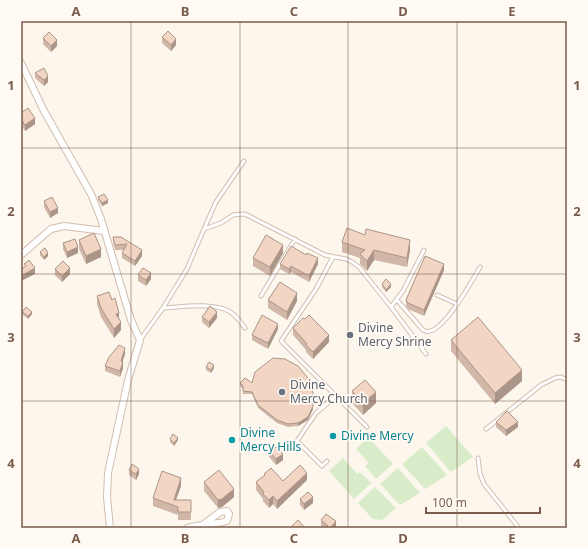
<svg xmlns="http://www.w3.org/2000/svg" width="588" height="549" font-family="'Noto Sans',sans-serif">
<rect width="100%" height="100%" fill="#fdf6ec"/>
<path fill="#d8ecc9" d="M 446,426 L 473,457 L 451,472 L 426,443 Z
M 368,437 L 393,464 L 376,479 L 365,466 L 369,463 L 356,449 Z
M 422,447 L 447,475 L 425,489 L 402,464 Z
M 343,458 L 357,474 L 360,472 L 371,483 L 354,499 L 329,471 Z
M 398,468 L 420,493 L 400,505 L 380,484 Z
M 375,487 L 396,508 L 382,520 L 373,519 L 358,503 Z"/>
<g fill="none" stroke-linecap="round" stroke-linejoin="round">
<g stroke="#d1beb0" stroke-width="5">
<path id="lane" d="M 204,229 L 216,202 L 244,161
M 333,257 L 316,289 L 281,341 L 367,427
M 437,295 L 457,304
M 261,296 L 295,239
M 397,300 L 423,330 C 439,342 473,279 480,267
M 391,307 L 403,291 L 424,250
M 163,308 C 182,307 219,301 233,314 C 238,318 242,324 245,328
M 140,340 L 163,308 L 187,269 L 204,229 L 221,223 L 233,215 L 245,214 L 325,255 L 346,259 L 352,262 L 359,267 L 391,307 L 426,354
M 486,429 L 541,385 L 555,378 L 561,377 L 567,380
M 478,458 L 480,474 L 484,484 L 519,528
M 327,461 L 322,466 L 297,441 L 316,413 L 336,396"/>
</g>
<g stroke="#d1beb0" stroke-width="8">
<path id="street" d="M 21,63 L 44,111 L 91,194 L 101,219 L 131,320 L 140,340 L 128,380 L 108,473 L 107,497 L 110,528
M 21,255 L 51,229 L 64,226 L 104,231
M 187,528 C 200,524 214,525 227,521 L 229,514 L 227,511 L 220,512 L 204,524"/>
</g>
<use href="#lane" stroke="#fff" stroke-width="3"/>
<use href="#street" stroke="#fff" stroke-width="6"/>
</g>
<path fill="#d1b7a8" d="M 162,37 L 176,45 L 171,51 L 162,43 Z
M 43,38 L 57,46 L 51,52 L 43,44 Z
M 35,73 L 48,82 L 44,86 L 35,78 Z
M 21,113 L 35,124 L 25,131 L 21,125 Z
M 98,197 L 108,203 L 102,206 L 98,200 Z
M 44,201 L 58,213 L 50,218 L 44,207 Z
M 113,237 L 121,237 L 142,256 L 135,266 L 122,258 L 122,253 L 124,250 L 115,250 L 113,242 Z
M 79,240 L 101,257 L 86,264 L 79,249 Z
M 342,242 L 410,250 L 407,267 L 374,260 L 367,271 L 360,264 L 360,258 L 342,252 Z
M 63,243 L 78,253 L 67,258 L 63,249 Z
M 40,252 L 48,256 L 44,260 L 40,255 Z
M 283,253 L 270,276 L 253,266 L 253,258 Z
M 280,264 L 318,264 L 309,282 L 291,272 L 289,274 L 280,269 Z
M 55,269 L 70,274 L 62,282 L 55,275 Z
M 444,270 L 424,316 L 408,309 L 406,306 L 406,300 Z
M 138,275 L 151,279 L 146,286 L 138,281 Z
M 382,284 L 391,287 L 386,292 L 382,287 Z
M 97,296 L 119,319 L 121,330 L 114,338 L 101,317 L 97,304 Z
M 268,300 L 297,301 L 287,320 L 268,308 Z
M 22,312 L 32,314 L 28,319 L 22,314 Z
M 202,317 L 217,318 L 209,328 L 202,322 Z
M 293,328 L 329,342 L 313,359 L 306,352 L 306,350 L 293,335 Z
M 278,329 L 268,349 L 252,340 L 252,335 Z
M 451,340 L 522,381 L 495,404 L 451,351 Z
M 125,354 L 122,362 L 123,368 L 120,377 L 105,371 L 105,366 Z
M 206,367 L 214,368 L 211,373 L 206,370 Z
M 240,383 L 252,383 L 313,393 L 313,409 L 308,420 L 298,426 L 288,427 L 277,423 L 258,408 L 252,394 L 243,394 L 243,389 L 240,386 Z
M 352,391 L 376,403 L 363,415 L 352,403 Z
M 496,422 L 518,427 L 506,436 L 496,427 Z
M 170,439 L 178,440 L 174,446 L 170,442 Z
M 269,451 L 283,460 L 276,465 L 269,457 Z
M 129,470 L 139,474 L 136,480 L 129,475 Z
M 264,474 L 283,481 L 307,480 L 277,509 L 273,504 L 269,508 L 263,501 L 263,499 L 256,490 L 256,482 L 264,476 Z
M 204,482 L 234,497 L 222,507 L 218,508 L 204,491 Z
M 181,486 L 176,500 L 191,500 L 191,520 L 178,520 L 178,515 L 153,506 L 153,498 Z
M 300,499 L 313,503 L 304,510 L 300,505 Z
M 321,520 L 336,527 L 335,528 L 323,528 L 321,526 Z"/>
<path fill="#aa9588" d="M 176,39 L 176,45 L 171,51 L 171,45 Z
M 57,40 L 57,46 L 51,52 L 51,46 Z
M 48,76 L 48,82 L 44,86 L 44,80 Z
M 35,118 L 35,124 L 25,131 L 25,125 Z
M 108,200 L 108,203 L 102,206 L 102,203 Z
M 58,208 L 58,213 L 50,218 L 50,212 Z
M 410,240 L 410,250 L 407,267 L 407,258 Z
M 283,245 L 283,253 L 270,276 L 270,267 Z
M 78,247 L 78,253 L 67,258 L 67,252 Z
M 101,249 L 101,257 L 86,264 L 86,256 Z
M 142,250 L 142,256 L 135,266 L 135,261 Z
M 374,250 L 374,260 L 367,271 L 367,261 Z
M 48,253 L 48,256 L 44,260 L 44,257 Z
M 318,258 L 318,264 L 309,282 L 309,276 Z
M 444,264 L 444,270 L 424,316 L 424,310 Z
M 291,266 L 291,272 L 289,274 L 289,269 Z
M 35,268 L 35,274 L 21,281 L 21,276 Z
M 70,268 L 70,274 L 62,282 L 62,276 Z
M 151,273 L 151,279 L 146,286 L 146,280 Z
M 391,284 L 391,287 L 386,292 L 386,290 Z
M 297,293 L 297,301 L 287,320 L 287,312 Z
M 32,312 L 32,314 L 28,319 L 28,316 Z
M 217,312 L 217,318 L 209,328 L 209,322 Z
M 119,313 L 119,321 L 116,314 Z
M 121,322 L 121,330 L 114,338 L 114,329 Z
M 278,324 L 278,329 L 268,349 L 268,343 Z
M 329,335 L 329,342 L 313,359 L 313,352 Z
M 125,348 L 125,354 L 121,367 L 121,361 Z
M 123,362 L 123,368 L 120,377 L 120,371 Z
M 214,365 L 214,368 L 211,373 L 211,370 Z
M 522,370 L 522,381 L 495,404 L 495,393 Z
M 376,392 L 376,403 L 363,415 L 363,403 Z
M 313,406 L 313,409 L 308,420 L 298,426 L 298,423 Z
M 518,422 L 518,427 L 506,436 L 506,430 Z
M 178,438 L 178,440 L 174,446 L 174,443 Z
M 283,454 L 283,460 L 276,465 L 276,459 Z
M 139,469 L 139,474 L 136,480 L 136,474 Z
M 307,473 L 307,480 L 277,509 L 277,501 Z
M 181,478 L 181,486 L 174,505 L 174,500 Z
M 234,489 L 234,497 L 222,507 L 218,508 L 218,500 Z
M 273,496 L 273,504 L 269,508 L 269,500 Z
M 313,497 L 313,503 L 304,510 L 304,504 Z
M 336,521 L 336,527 L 335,528 L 331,528 L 331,527 Z"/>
<path fill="#f3d5c3" stroke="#aa9588" d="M 168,31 L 176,39 L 171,45 L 162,37 Z
M 49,32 L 57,40 L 51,46 L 43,38 Z
M 44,68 L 48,76 L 44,80 L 35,73 Z
M 28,108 L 35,118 L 25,125 L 21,119 L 21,117 L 23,115 L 21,113 Z
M 104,194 L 108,200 L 102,203 L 98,197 Z
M 52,197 L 58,208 L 50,212 L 44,201 Z
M 347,228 L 365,235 L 366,229 L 410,240 L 407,258 L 374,250 L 367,261 L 360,254 L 365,250 L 342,242 Z
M 94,233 L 101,249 L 86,256 L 79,240 Z
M 266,235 L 283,245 L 270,267 L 253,258 Z
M 113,237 L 121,237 L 142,250 L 135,261 L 122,253 L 127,244 L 115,245 Z
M 75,239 L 78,247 L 67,252 L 63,243 Z
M 291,246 L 306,255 L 307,253 L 318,258 L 309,276 L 291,266 L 289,269 L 280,264 Z
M 45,248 L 48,253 L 44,257 L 40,252 Z
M 425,256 L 444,264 L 424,310 L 408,303 L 406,300 Z
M 29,260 L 35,268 L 21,276 L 21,269 L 26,266 L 24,264 Z
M 63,261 L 70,268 L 62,276 L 55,269 Z
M 143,268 L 151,273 L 146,280 L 138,275 Z
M 386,279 L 391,284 L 386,290 L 382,284 Z
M 280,282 L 297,293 L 287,312 L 268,300 Z
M 109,292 L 112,300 L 115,298 L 119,313 L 116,314 L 121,322 L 114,329 L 101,308 L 97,296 Z
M 210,306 L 217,312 L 209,322 L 202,317 Z
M 26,307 L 32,312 L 28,316 L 22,312 Z
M 262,315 L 278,324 L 268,343 L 252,335 Z
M 309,315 L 329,335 L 313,352 L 306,345 L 307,344 L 293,328 L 303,318 L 305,319 Z
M 478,317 L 522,370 L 495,393 L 451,340 Z
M 119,345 L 125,348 L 121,361 L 123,362 L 120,371 L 105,366 L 109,357 Z
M 273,358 L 285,359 L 298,366 L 308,378 L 313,393 L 313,406 L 308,417 L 298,423 L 288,424 L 277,420 L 258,405 L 252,392 L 243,391 L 243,386 L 240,383 L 245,378 L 252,383 L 255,372 Z
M 209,362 L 214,365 L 211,370 L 206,367 Z
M 365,380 L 376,392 L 363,403 L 352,391 Z
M 507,411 L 518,422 L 506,430 L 496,422 Z
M 173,434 L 178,438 L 174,443 L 170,439 Z
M 276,447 L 283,454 L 276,459 L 269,451 Z
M 132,464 L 139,469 L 136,474 L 129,470 Z
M 300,465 L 307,473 L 277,501 L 273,496 L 269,500 L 263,494 L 264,492 L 256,482 L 265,475 L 264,474 L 271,468 L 283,481 Z
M 219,470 L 234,489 L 222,499 L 218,500 L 204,482 Z
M 162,471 L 181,478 L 174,500 L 191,500 L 191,512 L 178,512 L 178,507 L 153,498 Z
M 308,492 L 313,497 L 304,504 L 300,499 Z
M 326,514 L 336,521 L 331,527 L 333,528 L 326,528 L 328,526 L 321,520 Z
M 298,520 L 305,528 L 294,528 L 292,526 Z"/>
<path fill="none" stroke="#7a5c4d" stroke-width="1" stroke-opacity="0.55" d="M 131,21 L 131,528M 240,21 L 240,528M 348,21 L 348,528M 457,21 L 457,528M 21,148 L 567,148M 21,274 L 567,274M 21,401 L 567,401"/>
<g fill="#6b7280" stroke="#fffaf3" stroke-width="1.5">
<circle cx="350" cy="335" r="4"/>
<circle cx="282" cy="392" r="4"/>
</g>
<g fill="#0f9aa8" stroke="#fffaf3" stroke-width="1.5">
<circle cx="333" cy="436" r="4"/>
<circle cx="232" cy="440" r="4"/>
</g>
<g text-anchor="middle" stroke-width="3.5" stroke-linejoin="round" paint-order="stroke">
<g font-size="12" fill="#5b616d" stroke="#fffaf3" text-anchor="start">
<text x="358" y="332">Divine<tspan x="358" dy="14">Mercy Shrine</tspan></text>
<text x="290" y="389">Divine<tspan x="290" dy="14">Mercy Church</tspan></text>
</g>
<g font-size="12" fill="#0d838f" stroke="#fffaf3" text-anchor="start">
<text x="240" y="437">Divine<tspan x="240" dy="14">Mercy Hills</tspan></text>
<text x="341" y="440">Divine Mercy</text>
</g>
</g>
<rect width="588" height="549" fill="none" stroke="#fffaf3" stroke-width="44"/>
<path d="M426 507v6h114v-6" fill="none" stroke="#7a5c4d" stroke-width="2"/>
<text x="432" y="507" font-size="12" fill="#7a5c4d" stroke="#fffaf3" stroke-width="3" paint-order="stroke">100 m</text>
<rect x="22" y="22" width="544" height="505" fill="none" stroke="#7a5c4d" stroke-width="1.5"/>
<g font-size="13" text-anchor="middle" font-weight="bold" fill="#7a5c4d">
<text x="76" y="16">A</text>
<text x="185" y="16">B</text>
<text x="294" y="16">C</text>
<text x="403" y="16">D</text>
<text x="512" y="16">E</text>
<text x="11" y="90">1</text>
<text x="577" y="90">1</text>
<text x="11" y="216">2</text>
<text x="577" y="216">2</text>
<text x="11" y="342">3</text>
<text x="577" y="342">3</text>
<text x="11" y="468">4</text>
<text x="577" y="468">4</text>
<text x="76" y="543">A</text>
<text x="185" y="543">B</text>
<text x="294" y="543">C</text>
<text x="403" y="543">D</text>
<text x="512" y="543">E</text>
</g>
</svg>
